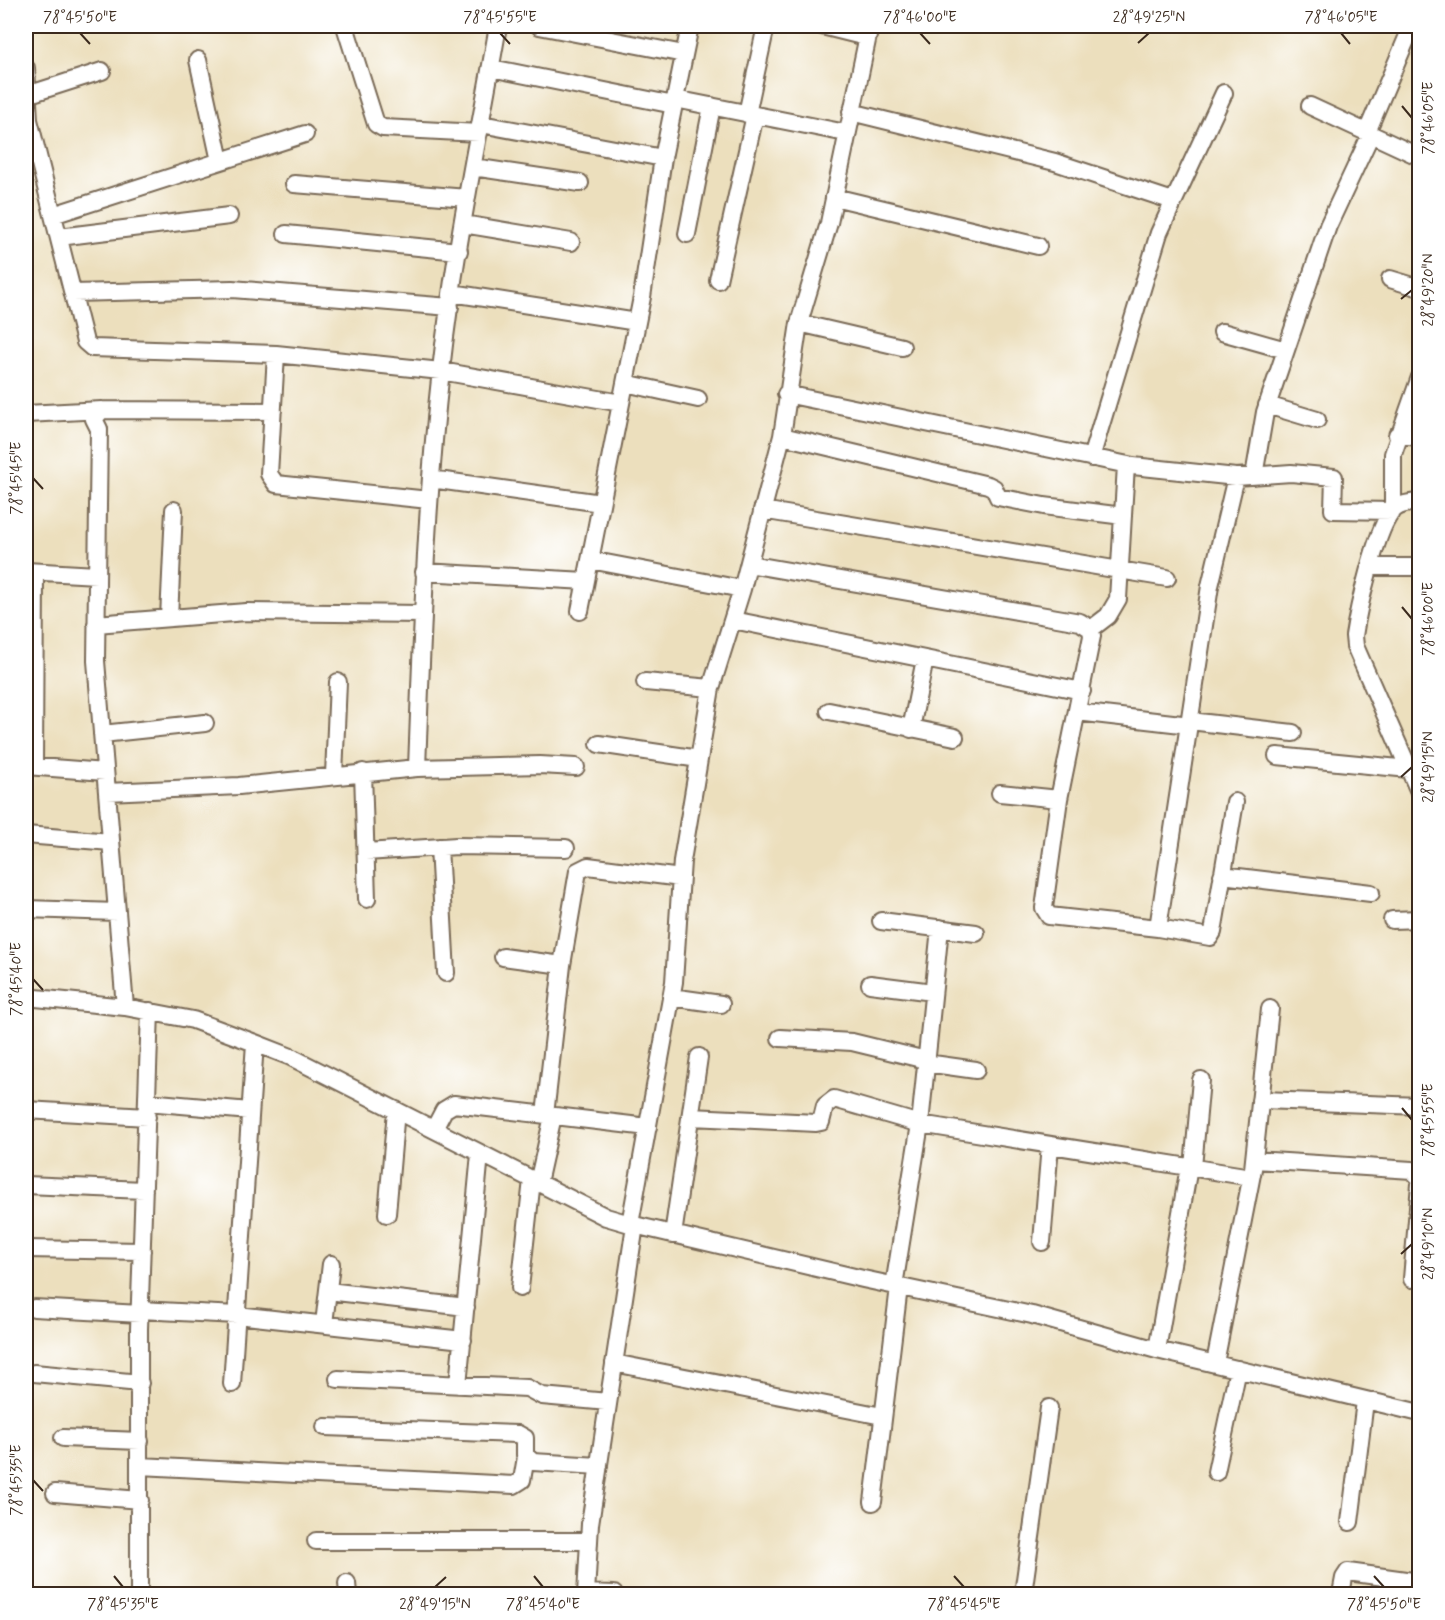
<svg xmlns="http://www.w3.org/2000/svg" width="1445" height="1620" font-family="Mynerve,sans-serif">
<rect width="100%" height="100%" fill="#fff"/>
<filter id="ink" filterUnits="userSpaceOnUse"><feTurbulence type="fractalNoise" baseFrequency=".0167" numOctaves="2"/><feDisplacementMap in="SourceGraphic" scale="12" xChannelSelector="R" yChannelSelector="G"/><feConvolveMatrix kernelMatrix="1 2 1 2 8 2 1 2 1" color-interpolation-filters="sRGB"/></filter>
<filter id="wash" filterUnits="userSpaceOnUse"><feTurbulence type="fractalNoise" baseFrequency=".008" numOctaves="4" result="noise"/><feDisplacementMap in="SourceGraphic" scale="24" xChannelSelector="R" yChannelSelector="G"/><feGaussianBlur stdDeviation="1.35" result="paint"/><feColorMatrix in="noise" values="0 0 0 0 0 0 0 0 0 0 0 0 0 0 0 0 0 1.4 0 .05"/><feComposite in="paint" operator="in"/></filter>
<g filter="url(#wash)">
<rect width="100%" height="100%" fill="#ecdfbd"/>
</g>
<g filter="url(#ink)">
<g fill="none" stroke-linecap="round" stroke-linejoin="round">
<g stroke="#796956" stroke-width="20">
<path id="street" d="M 345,26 L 376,124 L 383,128 L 479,133
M 539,26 L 684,54
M 822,26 L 866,37
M 198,60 L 220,161
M 26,68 L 29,120 L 85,342 L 92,348 L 276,354 L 441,371 L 621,403
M 491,68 L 674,105
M 27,95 L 102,71
M 675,99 L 846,133
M 1310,106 L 1420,157
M 851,112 L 1055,162 L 1173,201
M 747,114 L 766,26
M 481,124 L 663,158
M 1367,132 L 1412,26
M 473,167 L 580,183
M 294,184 L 467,198
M 834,197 L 1038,246
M 53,215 L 305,134
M 463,224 L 571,242
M 286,234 L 459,251
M 687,234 L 712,106
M 59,237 L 229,216
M 1390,279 L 1420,288
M 718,280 L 755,115
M 73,293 L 232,289 L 450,307
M 452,293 L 637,322
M 799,323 L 902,347
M 1222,332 L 1286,350
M 276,354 L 269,474 L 276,484 L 429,500
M 625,383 L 698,399
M 786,394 L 1133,466 L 1236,477 L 1291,473 L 1334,477 L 1333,510 L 1393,511 L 1393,454 L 1420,377
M 1267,405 L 1317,420
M 102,410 L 273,411
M 26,414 L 102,410 L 94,419 L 99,429 L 96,661 L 125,1007
M 1397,435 L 1420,437
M 782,436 L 988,485 L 994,488 L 998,497 L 1044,506 L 1123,516
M 1091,458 L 1159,233 L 1224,93
M 1254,476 L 1265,412 L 1328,226 L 1371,134
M 431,479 L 601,503
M 1420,502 C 1409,503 1396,504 1390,514 C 1375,535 1358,609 1354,636 L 1355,646 L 1420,794
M 762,510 L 1167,578
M 590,560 L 742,589
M 749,564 L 1080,622 L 1091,629 L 1092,636 L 1059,799 L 1044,908 L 1049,916 L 1158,928 L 1210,937 L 1213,932 L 1235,802
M 1371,567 L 1420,567
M 26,571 L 97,575
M 424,572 L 586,581
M 580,611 L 642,297 L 663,158 L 690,26
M 169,618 L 174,510
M 733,620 L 1082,691
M 96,624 L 246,612 L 423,614
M 1091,629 L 1108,616 L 1118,599 L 1126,465
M 645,682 L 711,688
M 829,711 L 955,737
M 1077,712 L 1190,725
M 1190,721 L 1293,733
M 911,729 L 925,659
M 102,734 L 205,723
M 599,744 L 699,759
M 1277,756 L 1409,769
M 26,766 L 105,772
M 34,766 L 35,572
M 417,768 C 422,635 426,502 441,370 C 454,254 478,140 498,26
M 363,772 L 367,899
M 334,775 L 338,682
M 107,792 L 239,786 L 417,768 L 540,765 L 576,767
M 1000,793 L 1059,799
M 26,835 L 111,842
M 439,847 L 446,973
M 366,852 L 457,846 L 566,848
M 1222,875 L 1371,893
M 26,909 L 117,912
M 1392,920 L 1420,919
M 881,921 L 976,933
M 1158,928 L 1210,586 L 1236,477
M 503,957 L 562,965
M 870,984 L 933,992
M 26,997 L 125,1007 L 193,1020 L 255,1043 L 291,1057 L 606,1217 L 630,1224 L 863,1279 L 1032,1315 L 1157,1350 L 1420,1413
M 671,997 L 721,1004
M 780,1038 L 852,1042 L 926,1060
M 926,1063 L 976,1070
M 1260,1100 L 1420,1106
M 147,1102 L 250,1111
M 26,1110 L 147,1117
M 545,1115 L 562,965 L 578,871 L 588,866 L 681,878
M 691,1117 L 816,1123 L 821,1122 L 825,1106 L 834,1099 L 920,1124 L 1251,1177
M 434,1129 L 444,1110 L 454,1104 L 648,1127
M 1254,1160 L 1412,1170 L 1420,1178
M 1193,1167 L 1201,1080
M 538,1183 L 553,1116
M 26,1185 L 144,1190
M 387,1214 L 396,1110
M 630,1224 L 674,982 L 682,861 L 711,688 L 742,589 L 782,436 L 799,323 L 829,223 L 870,26
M 673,1235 L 699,1057
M 1042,1242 L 1050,1145
M 26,1249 L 142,1251
M 1412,1279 L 1420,1184
M 894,1286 L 920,1124 L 940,928
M 520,1288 L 532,1180
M 328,1291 L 466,1307
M 34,1308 L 140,1314
M 140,1310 L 237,1315 L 463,1340
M 324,1324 L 331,1264
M 1157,1350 L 1189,1167
M 614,1363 L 882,1416
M 1215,1363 L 1253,1169 L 1270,1009
M 34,1373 L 140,1383
M 338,1379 L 527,1388 L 542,1396 L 608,1402
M 232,1384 L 255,1043
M 458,1385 L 480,1154
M 325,1427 L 518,1434 L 525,1438 L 525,1455 L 533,1462 L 599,1466
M 63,1438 L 140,1441
M 140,1466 L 514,1485 L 522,1480 L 526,1457
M 1216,1472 L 1238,1369
M 55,1493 L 140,1500
M 873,1502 L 899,1287
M 1350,1522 L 1365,1401
M 316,1541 L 588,1541
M 347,1583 L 348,1594
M 586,1593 L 614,1594
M 139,1594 L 139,1329 L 150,1011
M 586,1594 L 590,1524 L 635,1225
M 1023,1594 L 1049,1408
M 1341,1594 L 1344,1578 L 1348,1572 L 1420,1582"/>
</g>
<use href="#street" stroke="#fff" stroke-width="16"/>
</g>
</g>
<path fill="none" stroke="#3b2a1e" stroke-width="2" d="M 80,33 L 90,44M 500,33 L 510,44M 920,33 L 930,44M 1341,33 L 1350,44M 1138,43 L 1149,33M 1402,106 L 1412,118M 1401,299 L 1412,290M 33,478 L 43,489M 1402,607 L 1412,619M 1401,777 L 1412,767M 33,979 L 43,990M 1402,1108 L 1412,1120M 1401,1254 L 1412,1244M 33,1480 L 43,1491M 114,1576 L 123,1587M 534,1576 L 543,1587M 954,1576 L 964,1587M 1374,1576 L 1384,1587M 435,1587 L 446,1577"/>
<rect width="1445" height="1620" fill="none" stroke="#fff" stroke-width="66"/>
<rect x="33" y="33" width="1379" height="1554" fill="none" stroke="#3b2a1e" stroke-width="2"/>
<g font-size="15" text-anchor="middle" fill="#3b2a1e">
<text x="80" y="22">78°45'50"E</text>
<text x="500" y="22">78°45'55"E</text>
<text x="920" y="22">78°46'00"E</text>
<text x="1149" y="22">28°49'25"N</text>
<text x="1341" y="22">78°46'05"E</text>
<text transform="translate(1428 118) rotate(-90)" y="5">78°46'05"E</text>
<text transform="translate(1428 290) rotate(-90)" y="5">28°49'20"N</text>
<text transform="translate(16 478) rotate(-90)" y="5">78°45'45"E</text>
<text transform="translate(1428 619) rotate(-90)" y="5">78°46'00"E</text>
<text transform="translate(1428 767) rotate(-90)" y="5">28°49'15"N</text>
<text transform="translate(16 979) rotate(-90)" y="5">78°45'40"E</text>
<text transform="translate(1428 1120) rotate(-90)" y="5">78°45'55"E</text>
<text transform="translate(1428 1244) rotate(-90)" y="5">28°49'10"N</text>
<text transform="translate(16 1480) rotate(-90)" y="5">78°45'35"E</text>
<text x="123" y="1609">78°45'35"E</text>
<text x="435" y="1609">28°49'15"N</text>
<text x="543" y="1609">78°45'40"E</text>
<text x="964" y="1609">78°45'45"E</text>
<text x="1384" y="1609">78°45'50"E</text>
</g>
</svg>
